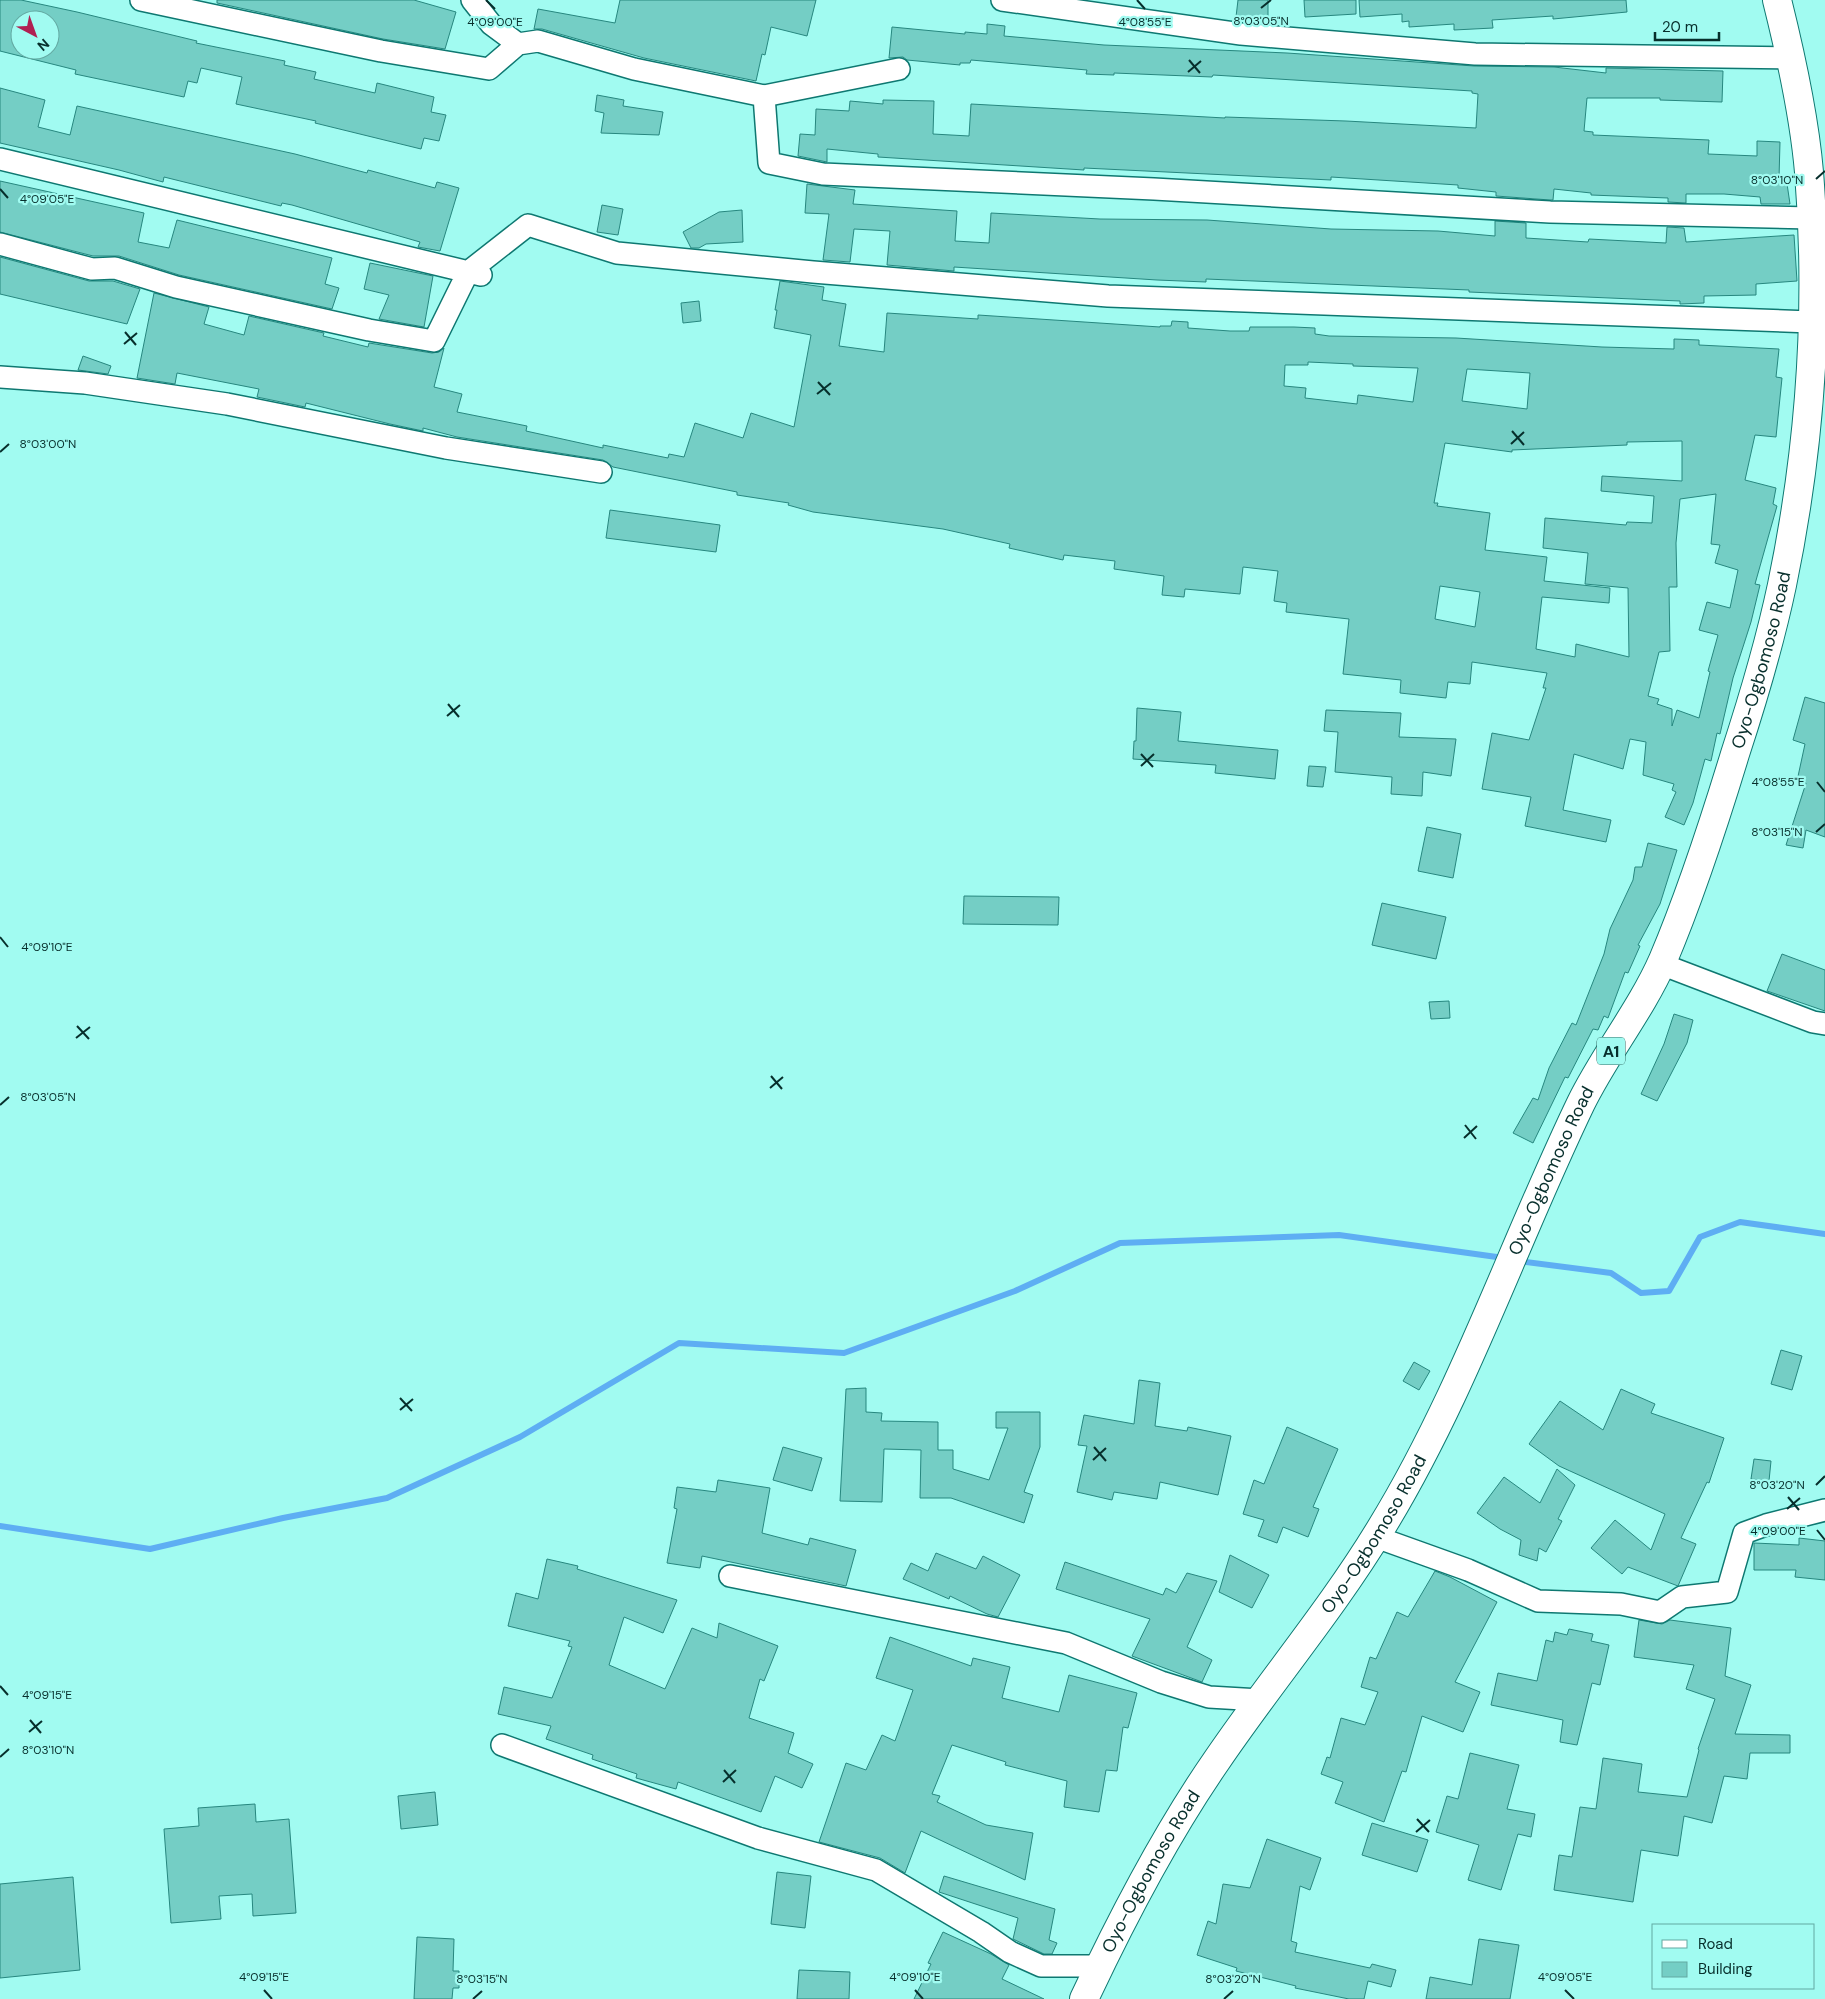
<svg xmlns="http://www.w3.org/2000/svg" width="1825" height="1999" font-family="'DM Sans',sans-serif">
<rect width="100%" height="100%" fill="#a1fbf1"/>
<g fill="none" stroke-linecap="round" stroke-linejoin="round">
<path stroke="#5eaef3" stroke-width="6" d="M 1519,1261 L 1611,1273 L 1641,1293 L 1669,1291 L 1700,1237 L 1740,1222 L 1825,1234
M 0,1526 L 150,1549 L 283,1518 L 387,1498 L 520,1437 L 679,1343 L 844,1353 L 1015,1291 L 1120,1243 L 1339,1235 L 1504,1258"/>
</g>
<path fill="#74cec5" stroke="#27877f" fill-rule="evenodd" d="M 0,0 L 21,0 L 77,12 L 197,41 L 196,43 L 285,61 L 284,65 L 316,72 L 314,79 L 375,93 L 377,83 L 434,97 L 431,112 L 446,115 L 439,141 L 424,138 L 421,149 L 315,123 L 316,121 L 236,104 L 242,77 L 201,68 L 197,83 L 188,81 L 184,97 L 75,74 L 76,70 L 0,51 ZM 20,20 L 50,20 L 50,50 L 20,50 Z
M 217,0 L 414,0 L 456,12 L 445,49 L 383,39 L 217,3 Z
M 620,0 L 816,0 L 807,36 L 771,27 L 765,55 L 762,54 L 756,81 L 644,58 L 542,29 L 534,29 L 538,9 L 615,23 Z
M 1238,0 L 1268,0 L 1268,19 L 1236,17 Z
M 1304,0 L 1356,0 L 1356,14 L 1305,17 Z
M 1359,0 L 1626,0 L 1627,12 L 1553,19 L 1553,16 L 1492,20 L 1493,28 L 1454,30 L 1454,24 L 1409,27 L 1409,21 L 1402,22 L 1402,14 L 1360,17 Z
M 987,24 L 1005,26 L 1004,36 L 1104,45 L 1287,53 L 1474,66 L 1554,67 L 1606,73 L 1606,68 L 1723,71 L 1722,102 L 1660,100 L 1660,98 L 1587,98 L 1584,131 L 1593,132 L 1593,135 L 1709,140 L 1708,154 L 1757,156 L 1757,141 L 1780,142 L 1779,178 L 1786,177 L 1790,204 L 1761,204 L 1760,197 L 1724,194 L 1686,194 L 1686,203 L 1668,202 L 1668,198 L 1591,195 L 1591,193 L 1554,189 L 1553,200 L 1550,200 L 1496,196 L 1496,192 L 1458,188 L 1458,185 L 1331,177 L 1331,180 L 1084,168 L 1084,170 L 878,157 L 878,154 L 827,149 L 827,162 L 798,156 L 800,134 L 815,135 L 816,109 L 849,111 L 850,101 L 883,104 L 883,100 L 934,101 L 933,134 L 969,136 L 971,104 L 1225,118 L 1225,117 L 1346,121 L 1476,128 L 1478,94 L 1472,93 L 1472,91 L 1213,75 L 1212,77 L 1114,73 L 1114,75 L 1086,74 L 1087,70 L 971,60 L 970,63 L 960,63 L 960,65 L 907,60 L 903,57 L 889,58 L 892,27 L 965,34 L 965,32 L 987,34 Z
M 0,88 L 45,100 L 38,127 L 70,135 L 77,106 L 295,154 L 367,173 L 368,170 L 435,188 L 437,182 L 459,188 L 440,251 L 418,247 L 420,242 L 292,205 L 282,203 L 281,206 L 164,177 L 163,182 L 119,170 L 0,143 Z
M 597,95 L 624,100 L 623,106 L 663,112 L 659,135 L 601,133 L 604,113 L 595,111 Z
M 0,181 L 144,213 L 138,242 L 169,248 L 177,220 L 332,258 L 325,284 L 339,288 L 332,309 L 179,275 L 119,256 L 93,256 L 0,232 Z
M 807,184 L 855,190 L 853,204 L 957,211 L 955,241 L 989,243 L 991,213 L 1100,219 L 1207,220 L 1331,229 L 1438,231 L 1495,236 L 1495,221 L 1526,223 L 1526,238 L 1588,242 L 1589,239 L 1666,243 L 1667,227 L 1684,228 L 1686,242 L 1794,235 L 1797,281 L 1756,284 L 1756,295 L 1704,296 L 1704,303 L 1680,304 L 1680,301 L 1469,292 L 1469,290 L 1206,279 L 1206,282 L 1157,280 L 954,267 L 954,271 L 887,265 L 890,231 L 854,229 L 850,262 L 823,260 L 829,214 L 805,213 Z
M 602,205 L 623,209 L 618,235 L 597,232 Z
M 742,210 L 743,242 L 706,244 L 699,248 L 691,248 L 683,232 L 719,212 Z
M 0,257 L 89,281 L 113,281 L 140,289 L 127,324 L 0,294 Z
M 370,263 L 433,276 L 424,327 L 379,319 L 389,295 L 364,289 Z
M 780,281 L 824,287 L 822,300 L 846,304 L 839,346 L 884,352 L 887,313 L 978,319 L 978,315 L 1160,327 L 1160,326 L 1171,326 L 1172,321 L 1188,322 L 1188,328 L 1230,331 L 1249,331 L 1250,327 L 1294,327 L 1315,328 L 1315,334 L 1329,336 L 1456,338 L 1602,347 L 1674,349 L 1674,339 L 1699,340 L 1699,345 L 1779,349 L 1776,377 L 1782,378 L 1776,437 L 1755,435 L 1745,480 L 1776,488 L 1773,504 L 1777,506 L 1755,584 L 1760,585 L 1751,622 L 1733,678 L 1720,734 L 1717,733 L 1711,761 L 1705,759 L 1693,803 L 1684,825 L 1665,817 L 1676,792 L 1672,790 L 1674,784 L 1643,775 L 1646,742 L 1630,739 L 1623,769 L 1574,754 L 1563,810 L 1611,820 L 1606,842 L 1525,826 L 1531,797 L 1482,789 L 1492,733 L 1529,740 L 1546,688 L 1543,688 L 1547,673 L 1472,662 L 1470,684 L 1448,682 L 1446,698 L 1400,693 L 1401,680 L 1343,674 L 1349,619 L 1286,612 L 1287,603 L 1274,601 L 1278,571 L 1243,567 L 1240,594 L 1185,589 L 1184,597 L 1162,595 L 1164,576 L 1114,569 L 1115,561 L 1064,555 L 1063,560 L 1009,548 L 1010,544 L 943,529 L 813,512 L 788,505 L 789,503 L 737,495 L 737,492 L 613,467 L 603,460 L 457,437 L 423,428 L 423,431 L 390,424 L 306,403 L 305,407 L 257,397 L 259,389 L 177,373 L 175,384 L 137,378 L 154,293 L 209,307 L 204,324 L 244,335 L 249,316 L 324,333 L 323,336 L 368,347 L 369,343 L 432,353 L 439,352 L 444,348 L 434,387 L 462,394 L 457,412 L 527,426 L 526,431 L 603,448 L 603,445 L 668,458 L 669,454 L 684,457 L 695,423 L 743,438 L 751,413 L 794,427 L 811,335 L 774,328 L 777,310 L 775,310 ZM 1308,362 L 1353,364 L 1353,366 L 1418,368 L 1413,402 L 1358,395 L 1357,404 L 1305,398 L 1306,388 L 1284,386 L 1285,365 L 1308,365 ZM 1467,369 L 1530,373 L 1527,409 L 1462,401 ZM 1682,441 L 1682,481 L 1602,476 L 1601,491 L 1654,496 L 1652,523 L 1627,522 L 1626,525 L 1545,518 L 1543,548 L 1588,553 L 1585,584 L 1628,588 L 1629,657 L 1576,644 L 1575,657 L 1536,649 L 1542,597 L 1609,603 L 1610,588 L 1544,581 L 1547,557 L 1485,550 L 1490,513 L 1437,506 L 1438,503 L 1434,503 L 1445,443 L 1512,452 L 1512,450 L 1627,445 L 1627,442 ZM 1716,494 L 1711,544 L 1720,545 L 1715,563 L 1738,570 L 1730,608 L 1707,602 L 1699,630 L 1718,635 L 1708,671 L 1710,672 L 1699,718 L 1677,710 L 1672,726 L 1672,709 L 1657,704 L 1659,699 L 1648,696 L 1659,652 L 1670,651 L 1669,587 L 1677,587 L 1676,543 L 1680,499 ZM 1440,586 L 1480,592 L 1475,627 L 1435,619 Z
M 699,301 L 701,321 L 683,323 L 681,303 Z
M 83,356 L 111,366 L 108,374 L 78,370 Z
M 610,510 L 720,525 L 716,552 L 606,538 Z
M 1805,697 L 1825,703 L 1825,837 L 1806,830 L 1803,848 L 1786,845 L 1806,783 L 1797,781 L 1805,744 L 1793,740 Z
M 1137,708 L 1181,712 L 1178,741 L 1278,750 L 1275,779 L 1215,773 L 1216,765 L 1133,759 L 1134,741 L 1136,741 Z
M 1326,710 L 1401,713 L 1399,737 L 1456,739 L 1451,776 L 1423,772 L 1422,796 L 1391,794 L 1392,777 L 1335,772 L 1338,732 L 1324,731 Z
M 1309,766 L 1326,767 L 1323,787 L 1307,786 Z
M 1427,827 L 1461,834 L 1453,878 L 1418,871 Z
M 1648,843 L 1677,850 L 1660,904 L 1638,945 L 1640,946 L 1628,973 L 1625,972 L 1608,1018 L 1604,1016 L 1598,1030 L 1593,1029 L 1568,1078 L 1565,1077 L 1533,1143 L 1513,1133 L 1533,1098 L 1538,1100 L 1549,1068 L 1572,1023 L 1576,1025 L 1604,954 L 1610,929 L 1633,880 L 1635,867 L 1642,867 Z
M 964,896 L 1059,897 L 1058,925 L 963,924 Z
M 1382,903 L 1446,917 L 1436,959 L 1372,945 Z
M 1782,954 L 1825,970 L 1825,1011 L 1767,991 Z
M 1449,1001 L 1450,1018 L 1431,1019 L 1429,1002 Z
M 1674,1014 L 1693,1020 L 1687,1043 L 1657,1101 L 1641,1094 L 1664,1044 Z
M 1781,1350 L 1802,1356 L 1792,1390 L 1771,1384 Z
M 1414,1362 L 1430,1371 L 1419,1390 L 1403,1381 Z
M 1139,1380 L 1160,1383 L 1155,1426 L 1187,1431 L 1188,1427 L 1231,1436 L 1218,1495 L 1160,1482 L 1157,1499 L 1114,1492 L 1112,1500 L 1077,1492 L 1087,1446 L 1078,1445 L 1084,1415 L 1134,1424 Z
M 866,1388 L 866,1412 L 882,1413 L 881,1421 L 938,1422 L 938,1450 L 953,1450 L 953,1469 L 989,1480 L 1008,1428 L 996,1428 L 996,1412 L 1040,1412 L 1040,1447 L 1024,1492 L 1033,1495 L 1024,1523 L 951,1498 L 920,1498 L 921,1450 L 884,1449 L 882,1502 L 840,1501 L 846,1389 Z
M 1621,1389 L 1655,1404 L 1651,1413 L 1724,1438 L 1709,1483 L 1707,1482 L 1681,1538 L 1696,1544 L 1678,1586 L 1628,1567 L 1622,1574 L 1591,1548 L 1615,1520 L 1651,1550 L 1665,1514 L 1559,1466 L 1529,1444 L 1560,1401 L 1603,1430 Z
M 1287,1427 L 1338,1449 L 1313,1507 L 1319,1509 L 1308,1537 L 1283,1527 L 1277,1543 L 1258,1536 L 1264,1520 L 1243,1514 L 1254,1480 L 1264,1484 Z
M 783,1447 L 822,1458 L 812,1491 L 773,1480 Z
M 1754,1459 L 1771,1461 L 1769,1481 L 1751,1479 Z
M 1557,1469 L 1575,1485 L 1558,1519 L 1562,1521 L 1546,1552 L 1539,1548 L 1537,1561 L 1519,1555 L 1521,1540 L 1500,1529 L 1477,1513 L 1504,1477 L 1540,1503 Z
M 718,1480 L 770,1488 L 762,1533 L 808,1545 L 810,1538 L 856,1550 L 846,1586 L 702,1556 L 700,1568 L 667,1563 L 677,1509 L 674,1508 L 677,1487 L 716,1492 Z
M 1799,1538 L 1825,1541 L 1825,1580 L 1795,1577 L 1796,1570 L 1754,1570 L 1754,1543 L 1799,1545 Z
M 936,1553 L 976,1569 L 983,1556 L 1020,1575 L 998,1617 L 987,1614 L 950,1596 L 949,1599 L 903,1579 L 911,1563 L 928,1571 Z
M 1230,1555 L 1269,1575 L 1252,1608 L 1219,1592 Z
M 547,1559 L 578,1566 L 577,1569 L 677,1600 L 663,1633 L 624,1617 L 609,1665 L 665,1689 L 692,1628 L 717,1638 L 719,1623 L 778,1646 L 764,1681 L 760,1679 L 749,1718 L 794,1733 L 788,1753 L 813,1764 L 802,1788 L 775,1776 L 761,1812 L 678,1782 L 676,1789 L 636,1778 L 637,1774 L 592,1759 L 593,1755 L 546,1739 L 551,1726 L 498,1714 L 504,1687 L 552,1698 L 572,1647 L 568,1646 L 570,1641 L 508,1626 L 516,1593 L 538,1599 Z
M 1065,1562 L 1163,1595 L 1166,1588 L 1176,1593 L 1187,1573 L 1217,1581 L 1187,1647 L 1212,1660 L 1202,1682 L 1132,1656 L 1150,1619 L 1056,1589 Z
M 1435,1571 L 1450,1577 L 1497,1602 L 1455,1682 L 1480,1692 L 1463,1732 L 1422,1716 L 1406,1772 L 1402,1771 L 1384,1822 L 1335,1803 L 1343,1782 L 1321,1774 L 1327,1757 L 1330,1758 L 1341,1718 L 1365,1725 L 1378,1692 L 1361,1687 L 1370,1657 L 1376,1659 L 1397,1612 L 1408,1617 Z
M 1639,1620 L 1662,1624 L 1670,1620 L 1731,1628 L 1725,1676 L 1751,1685 L 1735,1734 L 1790,1735 L 1790,1753 L 1750,1753 L 1747,1779 L 1724,1776 L 1712,1823 L 1684,1816 L 1678,1856 L 1641,1850 L 1633,1902 L 1554,1890 L 1559,1855 L 1572,1857 L 1580,1807 L 1596,1809 L 1603,1758 L 1642,1764 L 1638,1792 L 1687,1797 L 1699,1750 L 1698,1749 L 1715,1699 L 1686,1689 L 1694,1665 L 1634,1657 Z
M 1569,1629 L 1593,1634 L 1591,1641 L 1609,1645 L 1600,1685 L 1592,1683 L 1577,1745 L 1560,1742 L 1563,1720 L 1491,1705 L 1498,1673 L 1537,1681 L 1546,1640 L 1553,1642 L 1555,1632 L 1567,1635 Z
M 890,1637 L 971,1666 L 973,1658 L 1010,1667 L 1002,1698 L 1059,1712 L 1069,1675 L 1137,1693 L 1128,1728 L 1123,1727 L 1117,1771 L 1106,1770 L 1099,1812 L 1064,1807 L 1067,1781 L 1005,1765 L 1006,1762 L 952,1745 L 932,1794 L 940,1796 L 937,1802 L 986,1825 L 1033,1833 L 1025,1880 L 921,1831 L 905,1873 L 880,1858 L 819,1842 L 846,1763 L 866,1770 L 882,1735 L 895,1741 L 913,1690 L 876,1678 Z
M 1470,1753 L 1519,1765 L 1507,1809 L 1535,1814 L 1531,1837 L 1518,1834 L 1501,1890 L 1468,1880 L 1479,1845 L 1436,1832 L 1447,1796 L 1458,1799 Z
M 435,1792 L 438,1825 L 401,1829 L 398,1796 Z
M 255,1804 L 256,1822 L 289,1819 L 296,1913 L 253,1916 L 252,1894 L 219,1896 L 221,1919 L 171,1923 L 164,1829 L 199,1826 L 198,1808 Z
M 1372,1823 L 1428,1840 L 1417,1872 L 1362,1855 Z
M 1267,1839 L 1321,1858 L 1310,1890 L 1300,1886 L 1291,1941 L 1297,1943 L 1295,1952 L 1370,1968 L 1372,1964 L 1396,1970 L 1391,1987 L 1368,1981 L 1364,1999 L 1349,1999 L 1295,1988 L 1296,1986 L 1236,1971 L 1237,1968 L 1197,1955 L 1208,1921 L 1216,1924 L 1223,1884 L 1250,1888 Z
M 777,1872 L 811,1876 L 805,1928 L 771,1924 Z
M 944,1876 L 1055,1909 L 1049,1940 L 1057,1943 L 1052,1954 L 1044,1954 L 1013,1939 L 1018,1918 L 939,1892 Z
M 73,1877 L 80,1970 L 0,1978 L 0,1884 Z
M 943,1932 L 991,1954 L 1009,1965 L 1002,1979 L 1044,1999 L 914,1999 L 931,1964 L 928,1963 Z
M 417,1937 L 454,1939 L 453,1971 L 459,1971 L 459,1988 L 453,1988 L 452,1999 L 414,1999 Z
M 1479,1939 L 1519,1945 L 1510,1999 L 1426,1999 L 1430,1977 L 1472,1985 Z
M 799,1970 L 850,1972 L 849,1999 L 797,1999 Z"/>
<g fill="none" stroke-linecap="round" stroke-linejoin="round">
<g stroke="#0e7871" stroke-width="24">
<path id="minor" d="M 141,0 L 381,51 L 489,69 L 518,44 L 538,41 L 634,69 L 764,96 L 899,69
M 472,0 L 491,24 L 518,44
M 1002,0 L 1241,34 L 1475,54 L 1792,58
M 764,96 L 769,163 L 823,174 L 1154,189 L 1550,212 L 1811,218
M 0,159 L 481,275
M 0,244 L 92,269 L 115,268 L 176,287 L 369,330 L 434,341 L 468,272 L 528,225 L 617,253 L 813,272 L 1108,296 L 1811,322
M 0,377 L 85,383 L 227,404 L 446,448 L 601,472
M 1661,964 L 1813,1022 L 1825,1024
M 1376,1537 L 1468,1570 L 1538,1601 L 1621,1604 L 1660,1612 L 1682,1597 L 1727,1592 L 1744,1533 L 1766,1525 L 1825,1510
M 730,1576 L 1066,1643 L 1161,1682 L 1209,1697 L 1260,1700
M 502,1745 L 758,1838 L 876,1870 L 981,1932 L 1010,1952 L 1041,1966 L 1100,1966"/>
</g>
<g stroke="#0e7871" stroke-width="30">
<g id="trunk">
<path id="s1" d="M 1084,1999 C 1123,1916 1165,1835 1217,1760 C 1270,1682 1332,1609 1381,1528 C 1463,1394 1513,1244 1581,1103 C 1605,1054 1641,1010 1663,960 C 1691,894 1714,823 1735,754 C 1753,699 1770,642 1782,585 C 1810,450 1820,310 1809,172 C 1804,114 1791,56 1777,0"/>
</g>
</g>
<use href="#minor" stroke="#fff" stroke-width="21"/>
<use href="#trunk" stroke="#fff" stroke-width="28"/>
</g>
<path fill="none" stroke="#072f2c" stroke-width="2" d="M 486,0 L 495,9M 1137,0 L 1145,9M 1261,8 L 1271,0M 1189,60 L 1200,73M 1188,72 L 1201,61M 1816,179 L 1825,171M 0,189 L 8,198M 125,332 L 136,345M 124,344 L 137,333M 818,382 L 830,395M 817,394 L 831,383M 1512,431 L 1524,445M 1511,444 L 1524,432M 0,452 L 9,444M 448,704 L 459,717M 447,716 L 460,705M 1141,754 L 1153,767M 1141,766 L 1154,754M 1817,782 L 1825,792M 1816,832 L 1825,824M 0,937 L 8,947M 77,1026 L 89,1039M 76,1038 L 90,1027M 771,1076 L 782,1089M 770,1088 L 783,1077M 0,1105 L 9,1097M 1465,1125 L 1476,1139M 1464,1138 L 1477,1126M 400,1398 L 412,1411M 400,1410 L 413,1399M 1094,1447 L 1106,1461M 1093,1460 L 1106,1448M 1816,1485 L 1825,1476M 1788,1497 L 1799,1510M 1787,1509 L 1800,1498M 1817,1530 L 1825,1540M 0,1686 L 8,1695M 30,1720 L 41,1733M 29,1732 L 42,1721M 0,1757 L 9,1749M 724,1770 L 735,1783M 723,1782 L 736,1770M 1417,1819 L 1429,1832M 1416,1832 L 1430,1820M 264,1990 L 272,1999M 915,1990 L 923,1999M 1565,1990 L 1574,1999M 473,1999 L 482,1991M 1224,1999 L 1233,1991"/>
<g text-anchor="middle" stroke-width="4.5" stroke-linejoin="round" paint-order="stroke">
<rect fill="#a1fbf1" stroke="#356c67" stroke-width="1" x="1597" y="1037.5" width="28" height="27" rx="4"/>
<g font-size="16" font-weight="bold" fill="#072f2c">
<text x="1611" y="1057">A1</text>
</g>
<g font-size="18" fill="#072f2c" stroke="#a1fbf1">
<text dy="6" stroke="none"><textPath href="#s1" startOffset="1509">Oyo-Ogbomoso Road</textPath></text>
<text dy="6" stroke="none"><textPath href="#s1" startOffset="954">Oyo-Ogbomoso Road</textPath></text>
<text dy="6" stroke="none"><textPath href="#s1" startOffset="549">Oyo-Ogbomoso Road</textPath></text>
<text dy="6" stroke="none"><textPath href="#s1" startOffset="144">Oyo-Ogbomoso Road</textPath></text>
</g>
</g>
<g font-size="12" text-anchor="middle" fill="#072f2c" stroke="#a1fbf1" stroke-width="4.5" stroke-linejoin="round" paint-order="stroke">
<text x="1261" y="25">8°03'05"N</text>
<text x="495" y="26">4°09'00"E</text>
<text x="1145" y="26">4°08'55"E</text>
<text x="1777" y="184">8°03'10"N</text>
<text x="47" y="203">4°09'05"E</text>
<text x="48" y="448">8°03'00"N</text>
<text x="1778" y="786">4°08'55"E</text>
<text x="1777" y="836">8°03'15"N</text>
<text x="47" y="951">4°09'10"E</text>
<text x="48" y="1101">8°03'05"N</text>
<text x="1777" y="1489">8°03'20"N</text>
<text x="1778" y="1535">4°09'00"E</text>
<text x="47" y="1699">4°09'15"E</text>
<text x="48" y="1754">8°03'10"N</text>
<text x="264" y="1981">4°09'15"E</text>
<text x="915" y="1981">4°09'10"E</text>
<text x="1565" y="1981">4°09'05"E</text>
<text x="482" y="1983">8°03'15"N</text>
<text x="1233" y="1983">8°03'20"N</text>
</g>
<rect x="1652" y="1924" width="162" height="65" fill="#a1fbf1" stroke="#63a9a2"/>
<rect x="1662" y="1940" width="25" height="8" fill="#ffffff" stroke="#63a9a2"/>
<text x="1698" y="1949" font-size="15" fill="#072f2c">Road</text>
<rect x="1662" y="1962" width="25" height="15" fill="#74cec5" stroke="#63a9a2"/>
<text x="1698" y="1974" font-size="15" fill="#072f2c">Building</text>
<g transform="translate(35 35) rotate(139)"><circle r="24" fill="#a1fbf1" stroke="#63a9a2"/>
<path d="M0-4L9 19L0 12L-9 19Z" fill="#b02052"/>
<text y="-8" font-size="14" font-weight="bold" text-anchor="middle" fill="#072f2c">N</text>
</g>
<path d="M1655 32v8h64v-8" fill="none" stroke="#072f2c" stroke-width="2.5"/>
<text x="1662" y="32" font-size="15" fill="#072f2c" stroke="#a1fbf1" stroke-width="4" paint-order="stroke">20 m</text>
</svg>
